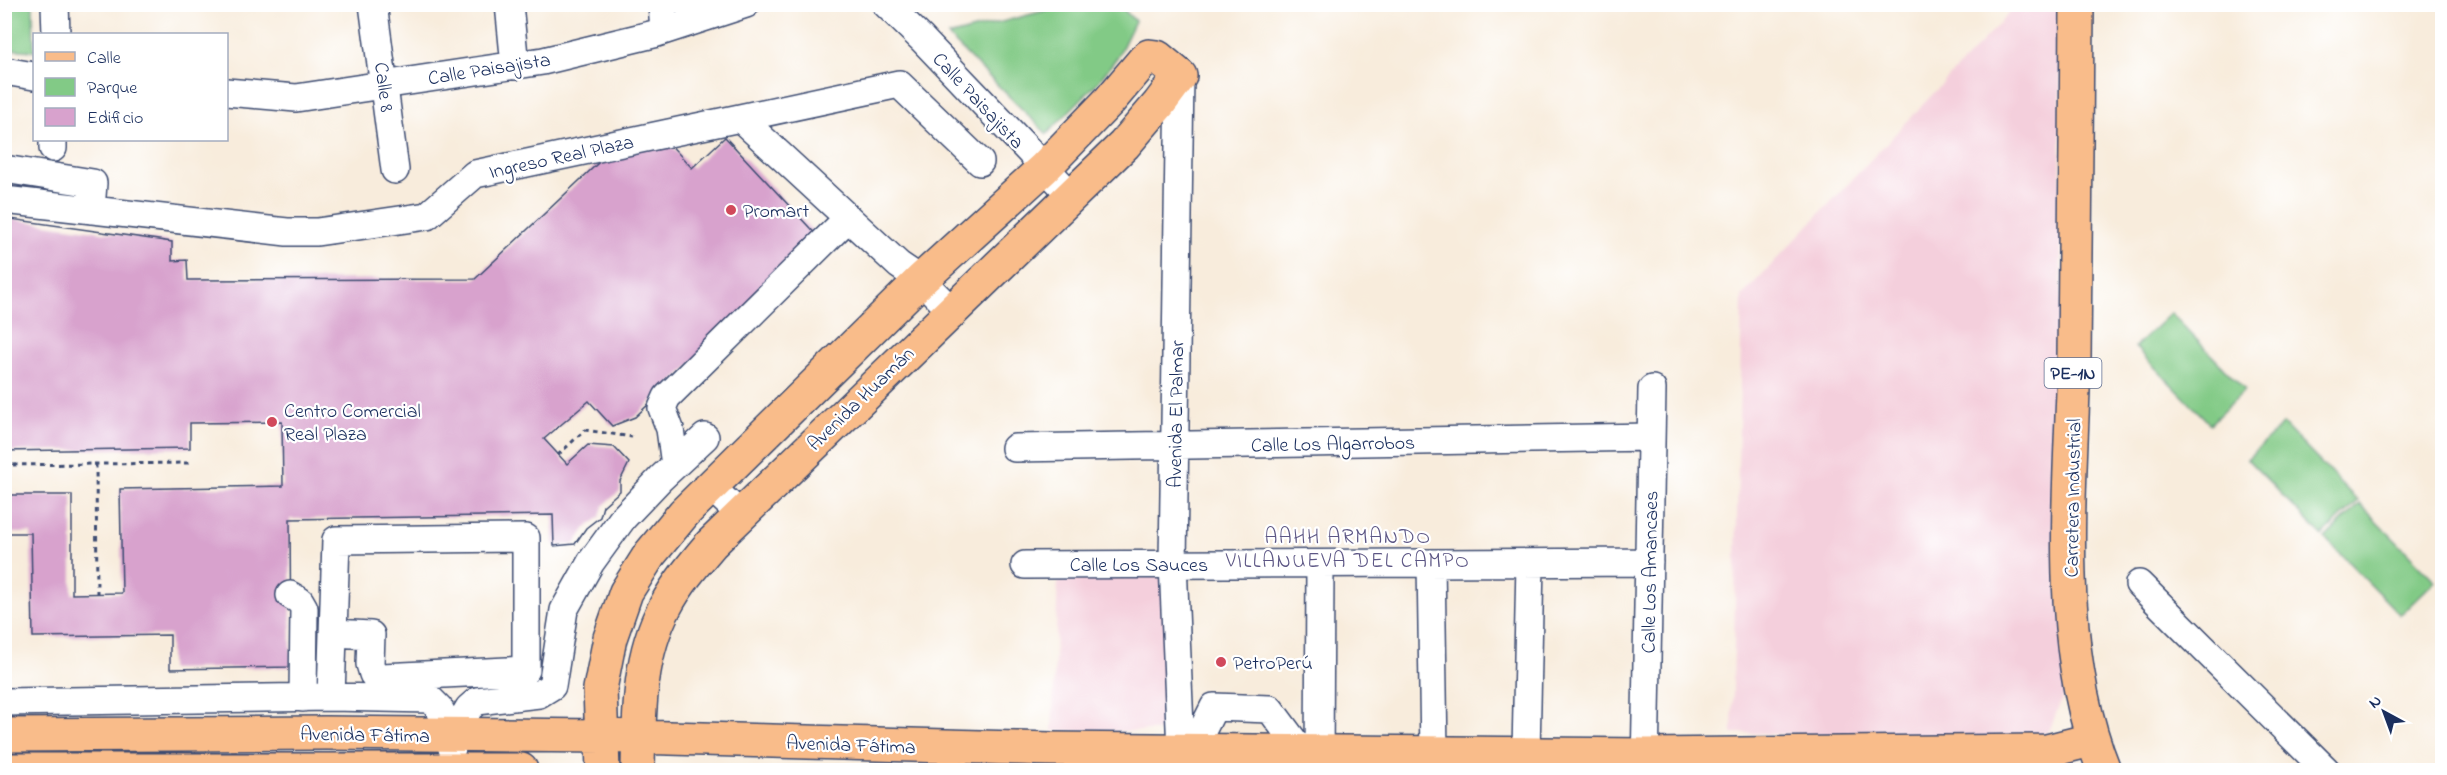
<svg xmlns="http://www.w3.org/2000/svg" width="2447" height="775" font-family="'Indie Flower',sans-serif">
<rect width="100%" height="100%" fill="#fff"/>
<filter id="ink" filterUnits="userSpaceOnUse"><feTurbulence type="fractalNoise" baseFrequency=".0167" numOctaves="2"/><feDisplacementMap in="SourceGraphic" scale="12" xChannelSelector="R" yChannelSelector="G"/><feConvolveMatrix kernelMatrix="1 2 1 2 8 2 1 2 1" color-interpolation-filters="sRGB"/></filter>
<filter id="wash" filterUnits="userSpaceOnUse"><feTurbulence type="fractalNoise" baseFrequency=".008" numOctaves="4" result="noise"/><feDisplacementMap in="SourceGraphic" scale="24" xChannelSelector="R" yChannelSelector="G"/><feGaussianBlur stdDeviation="1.35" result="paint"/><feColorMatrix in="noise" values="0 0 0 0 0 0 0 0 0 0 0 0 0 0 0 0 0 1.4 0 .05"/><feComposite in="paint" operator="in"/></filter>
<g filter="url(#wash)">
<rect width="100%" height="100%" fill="#f8ecdc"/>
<path fill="#f4cfdc" d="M 2017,5 L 2060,5 L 2062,599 L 2068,684 L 2048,733 L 1991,739 L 1732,733 L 1742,296 Z
M 1167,576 L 1172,731 L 1052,731 L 1058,580 Z"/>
<path fill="#82ca86" stroke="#4e7c72" stroke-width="1.5" d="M 4,5 L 33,5 L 34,51 L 5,49 Z
M 1054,5 L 1119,5 L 1135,21 L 1118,56 L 1099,81 L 1047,134 L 948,36 L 1051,9 Z
M 2171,313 L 2245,390 L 2210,424 L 2135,347 Z
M 2283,424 L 2358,501 L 2322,536 L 2247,459 Z
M 2360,504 L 2435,581 L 2400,615 L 2325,538 Z"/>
<g id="blocks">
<path fill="#d8a2cd" d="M 725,137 L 822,241 L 635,417 L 612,426 L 589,401 L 544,439 L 567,464 L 588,445 L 614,447 L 629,463 L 620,481 L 620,491 L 603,506 L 600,517 L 586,528 L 575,544 L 554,546 L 553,515 L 290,519 L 291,667 L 170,669 L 170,635 L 33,637 L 31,533 L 4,533 L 4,495 L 72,495 L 72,594 L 122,593 L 120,489 L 283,486 L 282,422 L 190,423 L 190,448 L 4,451 L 4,218 L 172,242 L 172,261 L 187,260 L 188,280 L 475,279 L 612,150 L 664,138 L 692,168 Z"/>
</g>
</g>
<g filter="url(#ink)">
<use href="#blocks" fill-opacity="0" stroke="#3c4b71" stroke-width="1.5"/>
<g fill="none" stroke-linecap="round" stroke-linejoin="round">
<g stroke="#3c4b71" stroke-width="30">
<path id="minor" d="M 55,4 L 56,34
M 373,4 L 395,170
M 509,4 L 515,66
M 662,4 L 664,30
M 886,4 L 922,39 L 1072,196
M 4,71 L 34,76
M 1180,76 L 1173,563 L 1181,751
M 226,92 L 296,98 L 543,61 L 654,34 L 746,4
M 740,118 L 899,84 L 980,162
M 53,148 L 53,140
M 4,169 L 93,183 L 91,210
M 4,200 L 287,232 L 317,232 L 427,216 L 475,174 L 740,118 L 899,265 L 921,280 L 951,310
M 1015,448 L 1651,437
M 675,465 L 670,429 L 662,408 L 667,397 L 848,218
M 711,487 L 741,515
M 1431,563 L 1434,753
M 1025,565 L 1649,562
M 2139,584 L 2326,770
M 290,595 L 300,601 L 304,608 L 303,698
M 331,697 L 336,540 L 526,538 L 526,670 L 382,677 L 373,674 L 370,664 L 371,635 L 333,633
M 4,702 L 331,697 L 430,699 L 439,708 L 453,735
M 452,748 L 453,735 L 469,708 L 477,701 L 539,694 L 552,686 L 564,610 L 591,562 L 623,518 L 661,478 L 705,437
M 1192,751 L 1214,707 L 1270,709 L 1302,752
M 1319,770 L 1320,565
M 1522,770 L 1526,752 L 1530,563
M 1645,770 L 1652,389"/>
</g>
<g stroke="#3c4b71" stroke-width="36">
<path id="major" d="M 4,735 L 326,733 L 602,736 L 1051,749 L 1647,755 L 2047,751 L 2091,740
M 4,770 L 521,770
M 603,770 L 600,689 L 610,638 L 626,592 L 650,554 L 684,513 L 921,280 L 1044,168 L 1110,100 L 1144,60 L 1149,56 L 1157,57 L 1180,76 L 1159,104 L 1124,145 L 711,544 C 694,564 677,584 665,607 C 638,657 639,716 638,770"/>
</g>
<g stroke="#3c4b71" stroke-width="36">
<path id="highway" d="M 2077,4 C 2076,122 2076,240 2074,358 C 2071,491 2053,644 2104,770"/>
</g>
<path stroke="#3c4b71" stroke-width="3" stroke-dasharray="4.5 4.5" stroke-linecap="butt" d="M 558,455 L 585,430 L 632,437
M 96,464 L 97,594
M 4,465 L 191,463"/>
<use href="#minor" stroke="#fff" stroke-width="27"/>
<use href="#major" stroke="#f9bc8a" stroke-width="33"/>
<use href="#highway" stroke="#f9bc8a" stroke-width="33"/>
</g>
</g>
<g fill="#d1495b" stroke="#fff" stroke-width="2">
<circle cx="731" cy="210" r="6"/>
<circle cx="272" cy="422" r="6"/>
<circle cx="1221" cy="662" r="6"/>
</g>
<g text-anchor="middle" stroke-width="4.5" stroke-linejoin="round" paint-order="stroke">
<rect fill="#fff" stroke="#5f6d8e" stroke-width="1.5" x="2044.5" y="358" width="57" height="30" rx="4.5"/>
<g font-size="18" font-weight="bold" fill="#1b2f5e">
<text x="2073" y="379">PE-1N</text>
</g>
<g font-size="20" fill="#1b2f5e" stroke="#fff">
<text transform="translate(489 68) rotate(-9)" y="7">Calle Paisajista</text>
<text transform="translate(385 87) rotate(83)" y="7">Calle 8</text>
<text transform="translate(979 100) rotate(47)" y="7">Calle Paisajista</text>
<text transform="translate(561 156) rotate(-12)" y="7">Ingreso Real Plaza</text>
<text transform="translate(860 398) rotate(-44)" y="7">Avenida Huamán</text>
<text transform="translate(1175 414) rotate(-89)" y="7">Avenida El Palmar</text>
<text transform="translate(1333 443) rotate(-1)" y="7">Calle Los Algarrobos</text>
<text transform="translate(2072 498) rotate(-89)" y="7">Carretera Industrial</text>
<text x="1139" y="571">Calle Los Sauces</text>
<text transform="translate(1649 572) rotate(-89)" y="7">Calle Los Amancaes</text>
<text transform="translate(365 734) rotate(1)" y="7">Avenida Fátima</text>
<text transform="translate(851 744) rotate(2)" y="7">Avenida Fátima</text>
</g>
<g font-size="20" fill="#1b2f5e" stroke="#fff" text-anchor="start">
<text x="743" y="217">Promart</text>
<text x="284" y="417">Centro Comercial<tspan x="284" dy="23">Real Plaza</tspan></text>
<text x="1233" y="669">PetroPerú</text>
</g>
<g font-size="21" letter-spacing="1.5" fill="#5d5785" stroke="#fff">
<text x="1348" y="543">AAHH ARMANDO<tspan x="1348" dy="24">VILLANUEVA DEL CAMPO</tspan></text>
</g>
</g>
<rect width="2447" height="775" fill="none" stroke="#fff" stroke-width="24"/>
<rect x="33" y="33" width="195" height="108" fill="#ffffff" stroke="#a4acbf" stroke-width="1.5"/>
<rect x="45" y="52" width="30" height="9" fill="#f9bc8a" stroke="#a4acbf" stroke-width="1.5"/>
<text x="87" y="63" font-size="18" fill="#1b2f5e">Calle</text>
<rect x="45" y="78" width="30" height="18" fill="#82ca86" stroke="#a4acbf" stroke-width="1.5"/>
<text x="87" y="93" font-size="18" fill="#1b2f5e">Parque</text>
<rect x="45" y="108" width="30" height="18" fill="#d8a2cd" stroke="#a4acbf" stroke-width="1.5"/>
<text x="87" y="123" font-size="18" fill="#1b2f5e">Edificio</text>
<g transform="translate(2384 712) rotate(319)" stroke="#ffffff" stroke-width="4.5" paint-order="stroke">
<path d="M0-4.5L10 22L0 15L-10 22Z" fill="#1b2f5e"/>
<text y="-9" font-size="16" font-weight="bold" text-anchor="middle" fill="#1b2f5e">N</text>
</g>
</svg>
